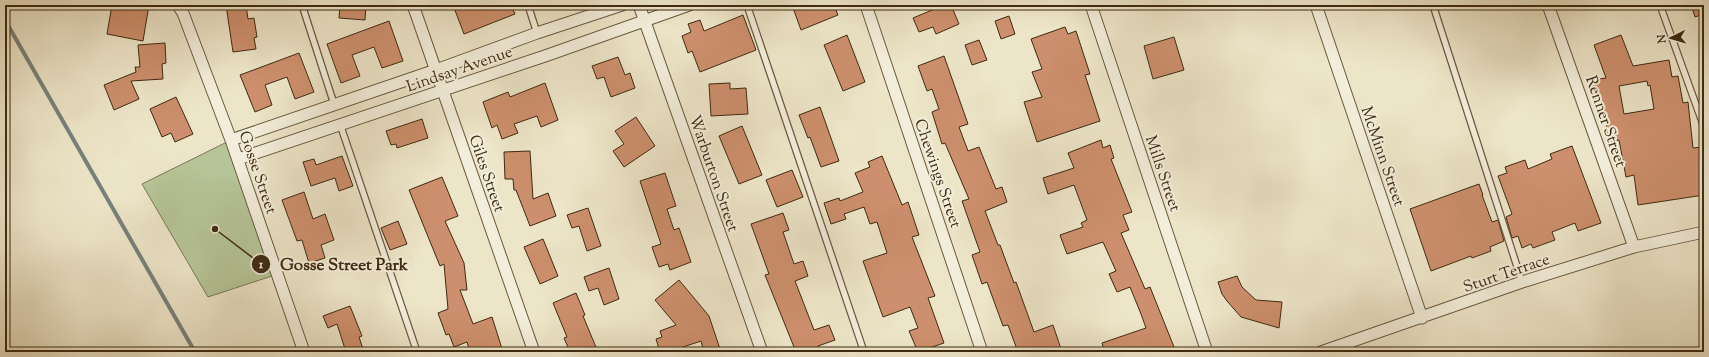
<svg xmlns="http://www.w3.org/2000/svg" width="1709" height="357" font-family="'Sorts Mill Goudy',serif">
<rect width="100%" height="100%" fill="#ede5c8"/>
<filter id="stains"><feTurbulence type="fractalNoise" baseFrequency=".005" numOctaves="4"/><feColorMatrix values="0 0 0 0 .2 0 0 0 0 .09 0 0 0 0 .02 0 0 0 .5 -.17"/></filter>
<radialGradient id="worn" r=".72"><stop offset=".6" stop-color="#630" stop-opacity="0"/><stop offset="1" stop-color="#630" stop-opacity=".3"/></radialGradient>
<path fill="#b6c598" stroke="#7a7854" d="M 231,140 L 278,274 L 208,297 L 142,184 Z"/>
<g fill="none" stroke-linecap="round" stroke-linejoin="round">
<path stroke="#78827b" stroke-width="4" d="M 5,20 L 195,352"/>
</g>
<path fill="#cd8f6d" stroke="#3e2a11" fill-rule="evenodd" d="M 112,5 L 149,5 L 143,41 L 107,34 Z
M 226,5 L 246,5 L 248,19 L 254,18 L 257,37 L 254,38 L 256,49 L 233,52 Z
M 340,5 L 366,5 L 365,20 L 339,18 Z
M 453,5 L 511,5 L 515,14 L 464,34 Z
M 792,5 L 834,5 L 838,15 L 801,30 Z
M 944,5 L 951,5 L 959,24 L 936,34 L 933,27 L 919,32 L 913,18 Z
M 1691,5 L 1704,5 L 1704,14 L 1695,17 Z
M 743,15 L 756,50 L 700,72 L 692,51 L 688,53 L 682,36 L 691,32 L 688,24 L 700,20 L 704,31 Z
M 1009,16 L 1015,34 L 1001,39 L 995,21 Z
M 389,21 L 403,61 L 382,68 L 374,47 L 352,55 L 360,76 L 341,83 L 327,44 Z
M 1065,27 L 1068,34 L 1076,31 L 1090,74 L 1085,75 L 1100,121 L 1037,142 L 1024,102 L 1042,97 L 1032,72 L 1042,69 L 1031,39 Z
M 847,35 L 865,82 L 843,91 L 824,45 Z
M 1621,35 L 1633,66 L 1669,60 L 1672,77 L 1678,76 L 1683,103 L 1688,102 L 1693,148 L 1701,147 L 1704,169 L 1704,195 L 1638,205 L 1634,175 L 1626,177 L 1619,140 L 1609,142 L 1604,107 L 1597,108 L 1592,80 L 1606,78 L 1594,45 ZM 1647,81 L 1648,86 L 1650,85 L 1654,109 L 1624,114 L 1619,86 Z
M 1174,37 L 1184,70 L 1153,79 L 1144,46 Z
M 979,40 L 987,60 L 972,65 L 965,45 Z
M 165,43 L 166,63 L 162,64 L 163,79 L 131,81 L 139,99 L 114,110 L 104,85 L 136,72 L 135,67 L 140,67 L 138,45 Z
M 299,53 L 314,92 L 295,99 L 287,77 L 265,85 L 272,105 L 255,112 L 240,75 Z
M 944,56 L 968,124 L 959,127 L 968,151 L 979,147 L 996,189 L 1002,187 L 1007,202 L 985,211 L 998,245 L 1000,245 L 1014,283 L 1016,282 L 1034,332 L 1053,325 L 1061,349 L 1053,352 L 1018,352 L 1008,325 L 1003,326 L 987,282 L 982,284 L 972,255 L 980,252 L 962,201 L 969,199 L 945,143 L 942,144 L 932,112 L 939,109 L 932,89 L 927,91 L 918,66 Z
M 618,57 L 625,75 L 630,73 L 635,88 L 611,97 L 604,77 L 597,79 L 592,66 Z
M 545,83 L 558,120 L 541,127 L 537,116 L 514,124 L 518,133 L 502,139 L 497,125 L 492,128 L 483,102 L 508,92 L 510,97 Z
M 730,83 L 730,89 L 746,88 L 748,114 L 711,116 L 709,84 Z
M 176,97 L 193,134 L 175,142 L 171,133 L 162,137 L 150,109 Z
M 820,107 L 839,161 L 821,167 L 810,137 L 808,138 L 799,115 Z
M 636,117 L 655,146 L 624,167 L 613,151 L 624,144 L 615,131 Z
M 422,119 L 428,138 L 397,148 L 396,144 L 391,145 L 386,131 Z
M 742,126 L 762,175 L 739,184 L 719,136 Z
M 1101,140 L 1103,148 L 1110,145 L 1114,158 L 1111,159 L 1132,212 L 1123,215 L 1129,230 L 1121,233 L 1145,289 L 1150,287 L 1176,352 L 1105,352 L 1102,343 L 1146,328 L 1141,314 L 1130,287 L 1117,292 L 1109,274 L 1116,271 L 1103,242 L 1067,254 L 1060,235 L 1083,227 L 1081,223 L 1087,220 L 1074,185 L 1048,194 L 1043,178 L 1074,168 L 1068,153 Z
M 1572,146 L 1601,223 L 1578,231 L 1575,223 L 1552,232 L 1555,240 L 1533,248 L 1531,244 L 1522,248 L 1518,236 L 1512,238 L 1506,217 L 1512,214 L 1498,176 L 1507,173 L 1505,167 L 1525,160 L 1528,169 L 1552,159 L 1550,154 Z
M 530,151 L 533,199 L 548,193 L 556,216 L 530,226 L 516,190 L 514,190 L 513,179 L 505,179 L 504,152 Z
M 342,156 L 353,186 L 339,191 L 335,178 L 311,186 L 303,162 L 314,159 L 316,165 Z
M 882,156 L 902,205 L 908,202 L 919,235 L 912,237 L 935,296 L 928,298 L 944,343 L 918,352 L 909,331 L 918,328 L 910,307 L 883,317 L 863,261 L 887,253 L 877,222 L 870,224 L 864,207 L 844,214 L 846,219 L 831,224 L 824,203 L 839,198 L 840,201 L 863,192 L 855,173 L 870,167 L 868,162 Z
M 792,170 L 803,197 L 777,207 L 766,180 Z
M 665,173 L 676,206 L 667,209 L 674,230 L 679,228 L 691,262 L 670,270 L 668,264 L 659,267 L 652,247 L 661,244 L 640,181 Z
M 442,177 L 458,216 L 445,221 L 464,263 L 467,290 L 460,290 L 473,324 L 492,317 L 503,352 L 470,352 L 467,342 L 454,347 L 449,334 L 446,335 L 438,313 L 448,309 L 444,264 L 440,266 L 409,190 Z
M 1479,184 L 1483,195 L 1482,195 L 1492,222 L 1498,220 L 1504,241 L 1490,247 L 1491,251 L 1472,258 L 1471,256 L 1431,271 L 1410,209 Z
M 304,192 L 313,219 L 325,214 L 334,240 L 321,245 L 325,258 L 309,263 L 302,240 L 297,241 L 282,200 Z
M 588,208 L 601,246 L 587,251 L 579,226 L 572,228 L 567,215 Z
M 783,213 L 789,230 L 783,232 L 794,264 L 803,261 L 808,276 L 795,281 L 814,330 L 829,325 L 835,340 L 818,346 L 820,352 L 796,352 L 765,275 L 769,274 L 751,224 Z
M 398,221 L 407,244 L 390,250 L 381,228 Z
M 543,239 L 558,276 L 540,284 L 524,247 Z
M 609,268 L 619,299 L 604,305 L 598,288 L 589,291 L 584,277 Z
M 1237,276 L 1242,287 L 1256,300 L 1282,302 L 1279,328 L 1241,317 L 1227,301 L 1222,294 L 1218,282 Z
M 679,280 L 709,316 L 721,352 L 704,352 L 701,341 L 668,352 L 660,352 L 656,339 L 662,337 L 660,331 L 676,325 L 655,300 Z
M 576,293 L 585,315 L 583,316 L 598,352 L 570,352 L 564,338 L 567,337 L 553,303 Z
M 350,306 L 362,336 L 359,337 L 364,352 L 346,352 L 337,324 L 328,328 L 323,316 Z"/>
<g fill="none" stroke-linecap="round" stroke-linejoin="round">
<g stroke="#6a593f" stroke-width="8">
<path id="service" d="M 302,5 L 334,104
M 528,5 L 537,33
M 747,5 L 864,352
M 1433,5 L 1522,282
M 1660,5 L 1704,127
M 340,124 L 417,352"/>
</g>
<g stroke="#6a593f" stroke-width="13">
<path id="minor" d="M 178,5 L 183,13 L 231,140 L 304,352
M 413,5 L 534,352
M 639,5 L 762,352
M 866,5 L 982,352
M 1091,5 L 1207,352
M 1316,5 L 1422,318
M 1548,5 L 1634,247
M 231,140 L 436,70 L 537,33 L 622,5
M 238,159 L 545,56 L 689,5
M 1321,352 L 1522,282 L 1634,247 L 1704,232"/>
</g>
<use href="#service" stroke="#f3eedb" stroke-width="5.5"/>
<use href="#minor" stroke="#f3eedb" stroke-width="11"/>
</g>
<g text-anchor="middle" stroke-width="4" stroke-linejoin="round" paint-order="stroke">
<g font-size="16" fill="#3e2a11" stroke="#f3eedb">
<text transform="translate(459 68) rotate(-19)" y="6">Lindsay Avenue</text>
<text transform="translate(1607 121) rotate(71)" y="6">Renner Street</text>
<text transform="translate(1384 156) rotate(71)" y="6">McMinn Street</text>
<text transform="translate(259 172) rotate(71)" y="6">Gosse Street</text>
<text transform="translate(488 173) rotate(71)" y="6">Giles Street</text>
<text transform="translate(715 173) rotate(71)" y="6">Warburton Street</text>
<text transform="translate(939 173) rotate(71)" y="6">Chewings Street</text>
<text transform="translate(1164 173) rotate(71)" y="6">Mills Street</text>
<text transform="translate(1506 272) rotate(-19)" y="6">Sturt Terrace</text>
</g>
</g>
<path fill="none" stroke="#3e2a11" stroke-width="1.5" d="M215 229L261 264"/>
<g fill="#3e2a11" stroke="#f3eedb" stroke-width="1.5">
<circle cx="215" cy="229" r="4"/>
<circle cx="261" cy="264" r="10"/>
</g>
<g font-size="12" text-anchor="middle" font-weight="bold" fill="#fff">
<text x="261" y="268">1</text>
</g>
<g font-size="17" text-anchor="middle" font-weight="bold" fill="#3e2a11" stroke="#f3eedb" stroke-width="4" stroke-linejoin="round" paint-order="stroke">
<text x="344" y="270">Gosse Street Park</text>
</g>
<rect width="1709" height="357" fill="none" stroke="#ede5c8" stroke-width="20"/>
<rect x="6" y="6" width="1697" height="345" fill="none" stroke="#3e2a11" stroke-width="2"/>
<rect x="10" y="10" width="1689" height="337" fill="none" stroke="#3e2a11"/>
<g transform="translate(1671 38) rotate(265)" stroke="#f3eedb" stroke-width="3" paint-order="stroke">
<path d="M0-3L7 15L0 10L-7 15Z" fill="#3e2a11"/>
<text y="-6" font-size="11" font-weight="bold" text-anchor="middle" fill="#3e2a11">N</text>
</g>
<rect width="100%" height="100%" filter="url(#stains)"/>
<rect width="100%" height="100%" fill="url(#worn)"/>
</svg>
